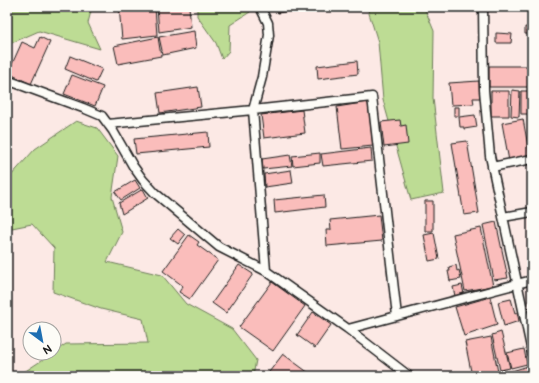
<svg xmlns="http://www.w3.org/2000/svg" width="539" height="383" font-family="'Balsamiq Sans',sans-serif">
<rect width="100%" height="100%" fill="#fce9e5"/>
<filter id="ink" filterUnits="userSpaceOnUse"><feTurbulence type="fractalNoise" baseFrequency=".025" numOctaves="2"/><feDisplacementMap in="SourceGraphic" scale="8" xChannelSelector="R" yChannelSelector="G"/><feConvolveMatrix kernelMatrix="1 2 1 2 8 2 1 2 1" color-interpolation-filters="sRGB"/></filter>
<g filter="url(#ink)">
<path fill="#bddc94" stroke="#6c7c58" d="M 7,7 L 11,9 L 14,7 L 92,7 L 88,23 L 100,49 L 39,31 L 7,45 Z
M 197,7 L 250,7 L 250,12 L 230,25 L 229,51 L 222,59 L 216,43 L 197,16 Z
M 367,7 L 424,7 L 434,31 L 433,98 L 444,193 L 411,200 L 383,100 L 378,42 Z
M 76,121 L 97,128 L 118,156 L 112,197 L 122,232 L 107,262 L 162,275 L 186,304 L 232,329 L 256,360 L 253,376 L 18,376 L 53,353 L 54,353 L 54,352 L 66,344 L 148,343 L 143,319 L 101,309 L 53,292 L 54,248 L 32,224 L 7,229 L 7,178 L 9,178 L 35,149 Z"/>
<path fill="#fabdbb" stroke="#1c1c1c" d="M 119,7 L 155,7 L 157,35 L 122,39 Z
M 157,7 L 189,7 L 191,27 L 159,32 Z
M 277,7 L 312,7 L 278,13 Z
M 525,27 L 531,28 L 531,34 L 525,34 Z
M 194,31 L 196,48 L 163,55 L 159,37 Z
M 496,33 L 512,34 L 511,43 L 496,43 Z
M 40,37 L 50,42 L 31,84 L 8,73 L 22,42 L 35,48 Z
M 158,37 L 161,56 L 118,64 L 114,46 Z
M 70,56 L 102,69 L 96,82 L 65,69 Z
M 357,61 L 358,74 L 318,79 L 317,66 Z
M 489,66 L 531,66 L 531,87 L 489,87 Z
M 72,75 L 103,87 L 95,106 L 64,94 Z
M 479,81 L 480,98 L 473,98 L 474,104 L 451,105 L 449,83 Z
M 198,87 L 201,107 L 160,113 L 157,93 Z
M 512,90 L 520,91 L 519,117 L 511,116 Z
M 491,91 L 509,91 L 509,116 L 491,116 Z
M 521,91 L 531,91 L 531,114 L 521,114 Z
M 368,102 L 373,146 L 342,149 L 337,107 Z
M 454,107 L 459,107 L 459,116 L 454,116 Z
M 302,110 L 305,133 L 264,138 L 261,115 Z
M 475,115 L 477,127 L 464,129 L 464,127 L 460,127 L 459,117 Z
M 523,119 L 530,157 L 509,161 L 502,123 Z
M 400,120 L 401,126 L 406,125 L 408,144 L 384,147 L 381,122 Z
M 208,132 L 209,147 L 136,154 L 134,139 Z
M 467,141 L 479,213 L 464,215 L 452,143 Z
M 371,148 L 372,161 L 323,166 L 321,154 Z
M 320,153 L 320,163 L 293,166 L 292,156 Z
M 290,155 L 292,166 L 263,169 L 262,159 Z
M 291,170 L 293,183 L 265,187 L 264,174 Z
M 135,180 L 140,188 L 121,200 L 115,192 Z
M 143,189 L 148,198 L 122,214 L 119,203 Z
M 324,195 L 325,207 L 275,213 L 274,200 Z
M 425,201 L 433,201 L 433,231 L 425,231 Z
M 379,215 L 382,241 L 327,246 L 326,230 L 331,230 L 330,220 Z
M 496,222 L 508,278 L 494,280 L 483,225 Z
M 481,228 L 493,286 L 465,291 L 453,234 Z
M 178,229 L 185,235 L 178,244 L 170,238 Z
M 434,233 L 439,259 L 429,261 L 424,235 Z
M 189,235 L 199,242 L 197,245 L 218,260 L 190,299 L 179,292 L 183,286 L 163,271 Z
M 239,265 L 253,274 L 226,313 L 212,303 Z
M 456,265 L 457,271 L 459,270 L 461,279 L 450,281 L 448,271 L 450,271 L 449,267 Z
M 272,282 L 305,306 L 273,351 L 239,327 Z
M 462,285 L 464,294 L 455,296 L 453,287 Z
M 490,297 L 497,325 L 464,336 L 455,307 Z
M 511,299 L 515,313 L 517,312 L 519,321 L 504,326 L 498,302 Z
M 532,300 L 532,317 L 531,317 L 529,301 Z
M 313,312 L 331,325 L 315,348 L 297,335 Z
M 501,332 L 510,368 L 500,370 L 492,335 Z
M 491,337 L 498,372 L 479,376 L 472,376 L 465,342 Z
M 524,349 L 527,364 L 511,368 L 507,353 Z
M 283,354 L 313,376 L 266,376 Z
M 528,366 L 531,376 L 496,376 Z"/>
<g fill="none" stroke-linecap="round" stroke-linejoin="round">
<g stroke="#1c1c1c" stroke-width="11">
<path id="minor" d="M 260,7 L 268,23 L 269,35 L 262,77 L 253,110 L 266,271
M 483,7 L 484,90 L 490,156 L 532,352
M 7,80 L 83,108 L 102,116 L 113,131 L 133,166 L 143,180 L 155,193 L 219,247 L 266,271 L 348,329 L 409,376
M 108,124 L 253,110 L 372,97 L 397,316
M 492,167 L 532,159
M 503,217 L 532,212
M 348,329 L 532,280"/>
</g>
<use href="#minor" stroke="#fdfcf7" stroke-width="8"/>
</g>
</g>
<rect width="539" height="383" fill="none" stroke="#fdfcf7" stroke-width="24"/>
<rect x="12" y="12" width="515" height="359" fill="none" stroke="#1c1c1c" stroke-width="1.5" filter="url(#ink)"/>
<g transform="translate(42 341) rotate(148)"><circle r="19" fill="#fdfcf7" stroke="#a3a29f"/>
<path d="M0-3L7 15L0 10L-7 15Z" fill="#1f6fb2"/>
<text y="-6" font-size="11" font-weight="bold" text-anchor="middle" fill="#1c1c1c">N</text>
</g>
</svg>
